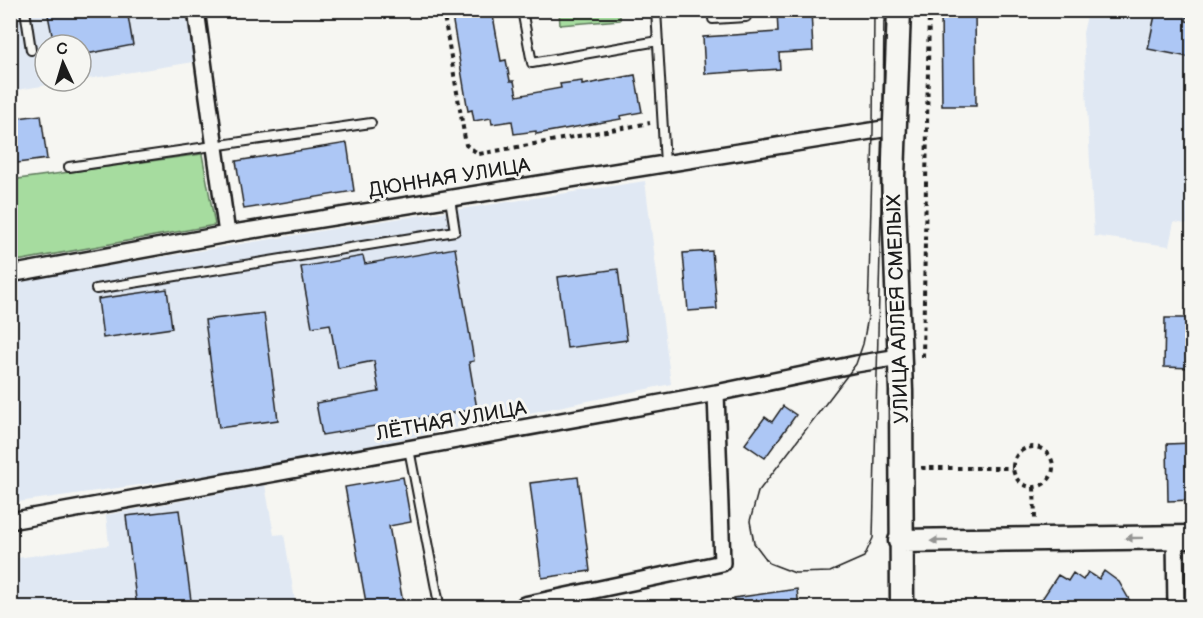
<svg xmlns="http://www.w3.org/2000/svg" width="1203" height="618" font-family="'Balsamiq Sans',sans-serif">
<rect width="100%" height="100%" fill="#f6f6f2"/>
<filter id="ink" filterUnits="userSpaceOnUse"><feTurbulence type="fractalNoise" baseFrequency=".0167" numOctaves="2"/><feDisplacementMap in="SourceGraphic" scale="12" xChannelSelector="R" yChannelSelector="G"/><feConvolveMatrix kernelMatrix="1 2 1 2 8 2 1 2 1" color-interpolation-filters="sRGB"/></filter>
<g filter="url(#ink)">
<path fill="#e0e8f3" d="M 11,11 L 186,11 L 194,62 L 81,80 L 81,45 L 45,45 L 45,81 L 72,81 L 11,91 Z
M 1088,11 L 1192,11 L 1192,225 L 1174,222 L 1169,246 L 1094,236 L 1083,33 Z
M 645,181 L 671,384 L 260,468 L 11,503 L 11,282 L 362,224 Z
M 265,485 L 274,535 L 284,534 L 296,607 L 11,607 L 10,559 L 109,545 L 106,515 Z"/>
<path fill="#a6dc9f" stroke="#617c5e" stroke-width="1.5" d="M 559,11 L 620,11 L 620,20 L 560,25 Z
M 202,154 L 215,225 L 11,262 L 11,180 Z"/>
<path fill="#adc7f5" stroke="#1c1c1c" stroke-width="1.5" d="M 47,10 L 127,10 L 133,45 L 81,55 L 81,45 L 54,45 Z
M 451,10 L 492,10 L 501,61 L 506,60 L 510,81 L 514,81 L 517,96 L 561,88 L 560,84 L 582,81 L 582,85 L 635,75 L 642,112 L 620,116 L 621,119 L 536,134 L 536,131 L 514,134 L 512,121 L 492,124 L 491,118 L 474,121 L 472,110 L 468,111 Z
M 777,10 L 811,10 L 813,51 L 779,53 L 780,69 L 705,74 L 703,37 L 778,32 Z
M 941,10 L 975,10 L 976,106 L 942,106 Z
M 1156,10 L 1188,10 L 1186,21 L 1192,22 L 1192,42 L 1189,57 L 1148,49 Z
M 41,115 L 47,159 L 10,164 L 10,119 Z
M 347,143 L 354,191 L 244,209 L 236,161 Z
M 455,248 L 474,361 L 469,362 L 477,409 L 322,435 L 316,403 L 379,392 L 374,361 L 338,368 L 330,324 L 312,327 L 301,267 L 363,256 L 365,264 Z
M 712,251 L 717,309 L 688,311 L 683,253 Z
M 618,269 L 627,340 L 567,348 L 558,277 Z
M 167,289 L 172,328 L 103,338 L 98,299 Z
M 264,313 L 278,420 L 219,428 L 205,320 Z
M 1165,318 L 1192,318 L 1192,368 L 1164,367 Z
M 783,406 L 796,415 L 765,458 L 745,444 L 765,417 L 772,422 Z
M 1192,443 L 1192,500 L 1168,501 L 1167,444 Z
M 403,477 L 411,522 L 389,526 L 404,608 L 367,608 L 345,487 Z
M 578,477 L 590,571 L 542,578 L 530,483 Z
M 179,510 L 192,608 L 137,608 L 126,516 Z
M 1104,571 L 1119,582 L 1134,608 L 1036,608 L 1058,575 L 1068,581 L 1073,573 L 1083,580 L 1088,572 L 1099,579 Z
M 797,589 L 799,608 L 735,608 L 734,598 Z"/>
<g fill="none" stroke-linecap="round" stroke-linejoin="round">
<g stroke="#1c1c1c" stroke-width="12">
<path id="service" d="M 25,10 L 31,50
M 522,10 L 532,63 L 658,41
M 656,10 L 665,164
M 713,19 L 746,17 L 746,10
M 69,167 L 371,123
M 96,289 L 455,231 L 450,199
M 409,449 L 439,604"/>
</g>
<g stroke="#1c1c1c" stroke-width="20">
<path id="minor" d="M 196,10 L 227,234
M 10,274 L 227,234 L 883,129 L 895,129
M 10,521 L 716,393 L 856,364 L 899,357
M 1175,537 L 1176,608
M 524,605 L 722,563 L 716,393"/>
</g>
<g stroke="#1c1c1c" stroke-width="27">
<path id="secondary" d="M 899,10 L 893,177 L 901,391 L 902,608
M 900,541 L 1192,537"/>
</g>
<path stroke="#1c1c1c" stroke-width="4" stroke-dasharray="4.5 4.5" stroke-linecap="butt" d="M 443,10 L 466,145 L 479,154 L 650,123
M 923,357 L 929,10
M1013 467a20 20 0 1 1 40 0a20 20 0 1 1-40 0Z
M 923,466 L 923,468 L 1013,468
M 1034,487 L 1035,519"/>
<use href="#service" stroke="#f6f6f2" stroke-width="8"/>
<use href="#minor" stroke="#f6f6f2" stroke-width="15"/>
<use href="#secondary" stroke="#f6f6f2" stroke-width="22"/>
<path stroke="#1c1c1c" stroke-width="1.5" d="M 874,10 L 873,131 L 868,317 L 863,344 L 856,364 L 758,492 L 750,521 L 754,543 L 769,563 L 795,573 L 830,572 L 864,557 L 873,538 L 883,129 L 884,10"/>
</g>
<defs><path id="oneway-solid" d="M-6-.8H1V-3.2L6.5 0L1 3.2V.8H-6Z" transform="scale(1.5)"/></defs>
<g fill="#949492">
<use href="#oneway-solid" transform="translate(1134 538) rotate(179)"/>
<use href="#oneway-solid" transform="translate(939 541) rotate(179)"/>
</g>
</g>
<g text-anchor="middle" stroke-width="6" stroke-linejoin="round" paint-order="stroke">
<g font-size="20" fill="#1c1c1c" stroke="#f6f6f2">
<text transform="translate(449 177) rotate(-9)" y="7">ДЮННАЯ УЛИЦА</text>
<text transform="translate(897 309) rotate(-92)" y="7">УЛИЦА АЛЛЕЯ СМЕЛЫХ</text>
<text transform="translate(451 420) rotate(-10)" y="7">ЛЁТНАЯ УЛИЦА</text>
</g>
</g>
<rect width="1203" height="618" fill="none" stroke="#f6f6f2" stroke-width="36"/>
<rect x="18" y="18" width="1167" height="582" fill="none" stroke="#1c1c1c" stroke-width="2" filter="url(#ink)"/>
<g transform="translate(63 63) rotate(356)"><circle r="28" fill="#f6f6f2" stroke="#9f9f9c" stroke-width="1.5"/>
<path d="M0-4.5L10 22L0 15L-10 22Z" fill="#1c1c1c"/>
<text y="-9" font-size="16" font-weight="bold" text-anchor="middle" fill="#1c1c1c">С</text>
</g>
</svg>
